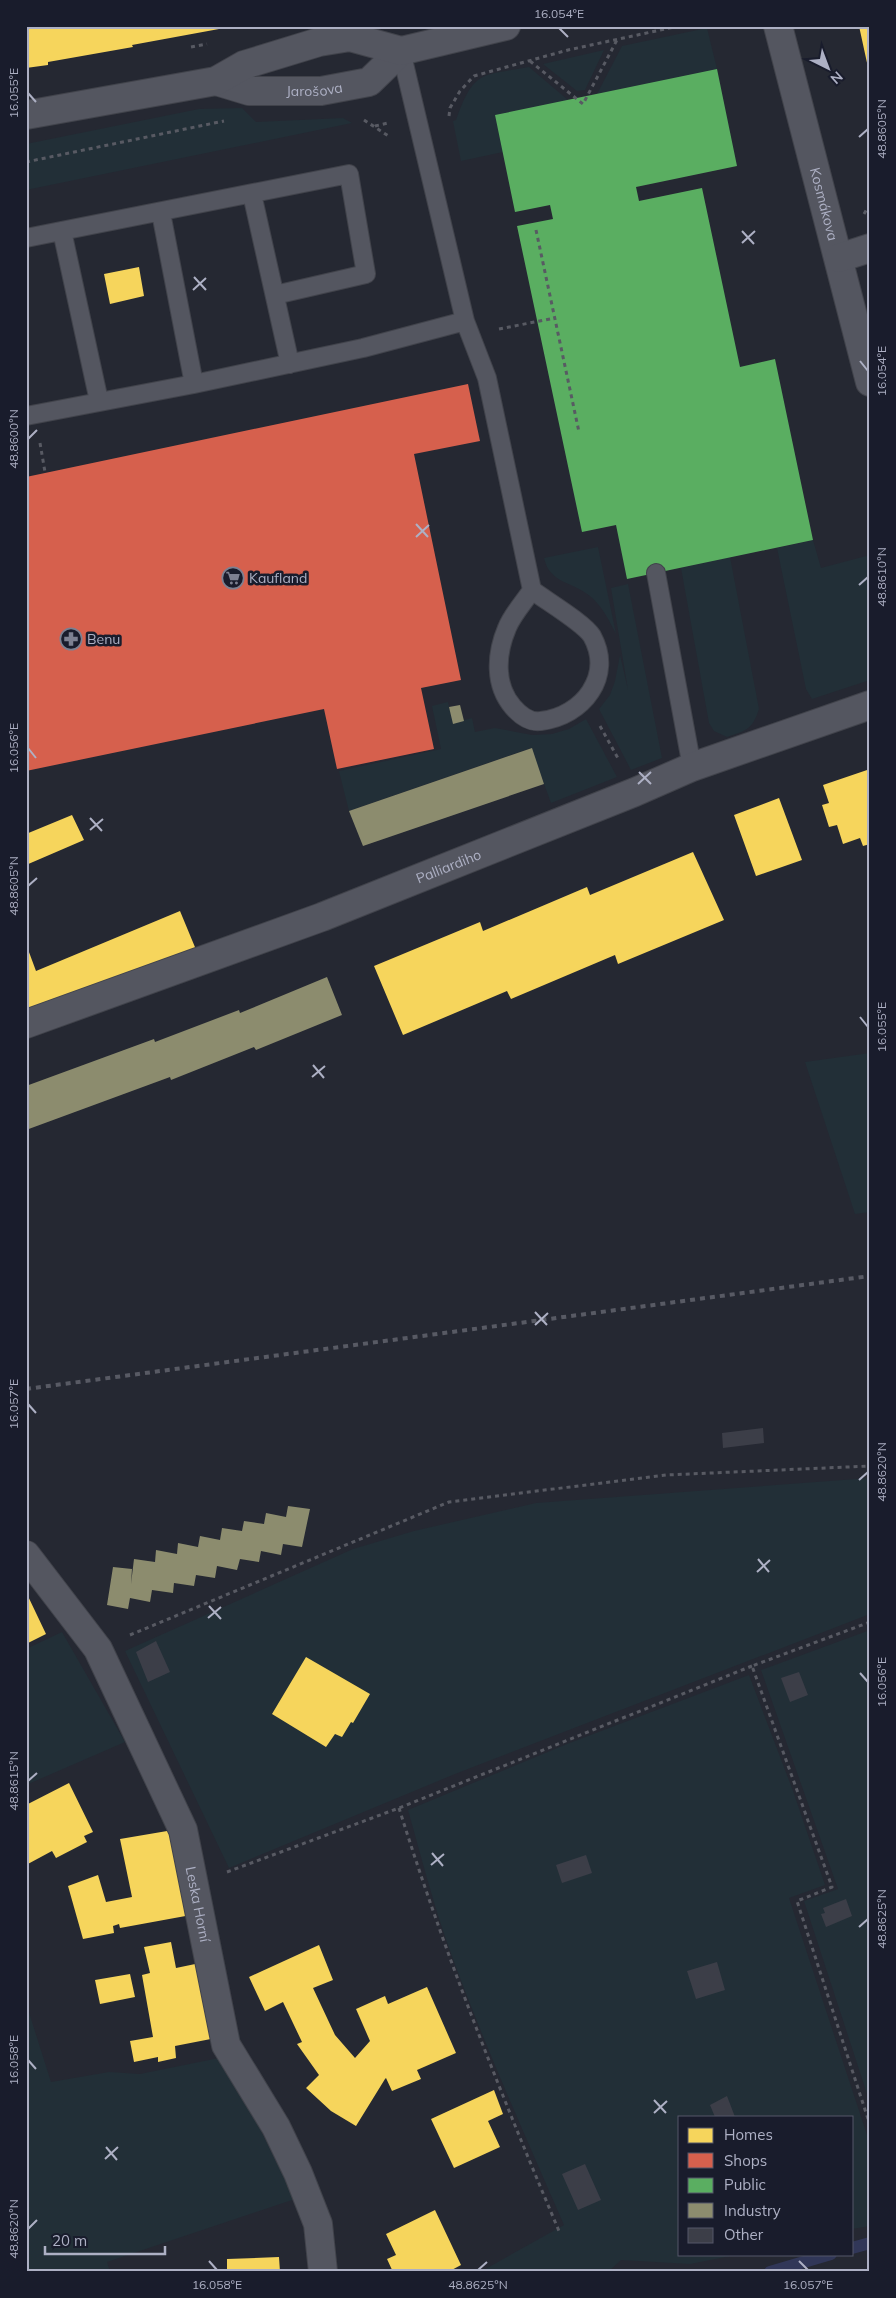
<svg xmlns="http://www.w3.org/2000/svg" width="896" height="2298" font-family="Mulish,sans-serif">
<rect width="100%" height="100%" fill="#252832"/>
<path fill="#222f37" d="M 707,28 L 717,69 L 597,94 L 622,46 Z
M 604,50 L 585,90 L 577,91 L 543,64 Z
M 529,67 L 568,100 L 495,115 L 503,152 L 461,161 L 453,121 L 456,120 C 474,69 482,76 529,67 Z
M 242,108 L 256,122 L 343,118 L 352,123 L 26,190 L 26,144 L 199,109 Z
M 813,540 L 821,568 L 870,555 L 870,680 L 812,699 L 806,689 L 777,548 Z
M 598,547 L 616,634 C 609,620 602,606 590,596 C 572,581 550,584 544,558 Z
M 730,557 L 759,709 C 752,730 747,730 727,737 L 714,731 L 709,723 L 681,568 Z
M 628,584 L 662,758 L 631,770 L 599,709 L 610,695 L 615,681 L 620,655 L 628,690 L 611,588 Z
M 448,702 L 453,723 L 472,718 L 475,732 L 495,728 L 532,735 L 552,734 L 569,729 L 586,719 L 617,777 L 551,803 L 531,748 L 349,811 L 339,771 L 441,749 L 432,706 Z
M 870,1053 L 870,1212 L 855,1214 L 805,1062 Z
M 870,1478 L 870,1614 L 455,1774 L 229,1868 L 125,1651 L 353,1549 L 414,1531 L 536,1503 Z
M 870,1630 L 870,2103 L 804,1901 L 838,1889 L 761,1670 Z
M 62,1632 L 125,1742 L 26,1785 L 26,1649 Z
M 749,1675 L 793,1791 L 825,1885 L 789,1898 L 870,2144 L 870,2226 L 852,2229 L 852,2117 L 680,2117 L 680,2254 L 740,2254 L 690,2264 L 621,2260 L 608,2272 L 480,2272 L 564,2225 C 524,2133 483,2042 449,1948 C 433,1903 421,1856 408,1810 L 567,1744 Z
M 26,2003 L 51,2082 L 109,2072 L 140,2074 L 224,2057 L 295,2199 L 107,2262 L 110,2272 L 26,2272 Z"/>
<path fill="#f6d55c" d="M 26,26 L 218,26 L 219,29 L 132,45 L 133,47 L 48,62 L 48,65 L 26,68 Z
M 859,26 L 870,26 L 870,72 L 869,72 Z
M 139,267 L 144,296 L 110,304 L 104,274 Z
M 870,769 L 870,844 L 863,846 L 860,838 L 843,844 L 837,825 L 829,827 L 822,805 L 829,803 L 823,785 Z
M 779,798 L 802,860 L 756,876 L 734,815 Z
M 72,815 L 84,840 L 26,865 L 26,834 Z
M 693,852 L 724,920 L 618,964 L 615,955 L 511,999 L 507,991 L 403,1035 L 374,966 L 480,922 L 483,931 L 587,887 L 590,895 Z
M 180,911 L 197,952 L 26,1022 L 26,944 L 36,971 Z
M 26,1592 L 46,1634 L 26,1644 Z
M 306,1657 L 370,1694 L 353,1723 L 351,1722 L 342,1737 L 335,1734 L 326,1747 L 272,1714 Z
M 69,1783 L 93,1832 L 84,1836 L 87,1842 L 56,1858 L 52,1851 L 26,1865 L 26,1805 Z
M 173,1830 L 191,1915 L 120,1928 L 119,1924 L 113,1926 L 114,1933 L 83,1939 L 68,1886 L 98,1875 L 106,1902 L 132,1897 L 120,1839 Z
M 171,1942 L 176,1968 L 200,1963 L 216,2038 L 175,2046 L 176,2058 L 158,2062 L 158,2057 L 134,2062 L 130,2041 L 153,2037 L 142,1975 L 150,1973 L 144,1947 Z
M 319,1945 L 333,1980 L 313,1988 L 335,2035 L 355,2058 L 370,2041 L 356,2009 L 385,1996 L 388,2004 L 427,1987 L 456,2053 L 417,2070 L 421,2079 L 392,2091 L 386,2078 L 385,2079 L 356,2126 L 331,2111 L 306,2088 L 319,2075 L 297,2044 L 302,2042 L 283,2002 L 265,2011 L 249,1977 Z
M 130,1974 L 135,1997 L 100,2004 L 95,1980 Z
M 494,2090 L 503,2114 L 488,2121 L 500,2147 L 454,2168 L 431,2119 Z
M 435,2210 L 461,2265 L 448,2272 L 393,2272 L 387,2259 L 396,2255 L 386,2234 Z
M 279,2257 L 280,2272 L 227,2272 L 227,2259 Z"/>
<path fill="#d6604d" d="M 468,384 L 480,441 L 414,454 L 461,680 L 421,688 L 434,749 L 337,769 L 324,709 L 26,771 L 26,477 Z"/>
<path fill="#5aae61" d="M 717,69 L 737,166 L 636,187 L 639,201 L 702,188 L 740,367 L 775,359 L 813,540 L 627,579 L 616,525 L 582,532 L 517,226 L 553,219 L 550,205 L 515,212 L 495,115 Z"/>
<path fill="#8c8c6e" d="M 460,705 L 464,721 L 453,724 L 449,707 Z
M 532,748 L 544,784 L 363,846 L 349,811 Z
M 327,977 L 342,1015 L 256,1050 L 254,1047 L 171,1080 L 170,1077 L 26,1130 L 26,1086 L 154,1039 L 155,1042 L 239,1010 L 240,1013 Z
M 288,1506 L 310,1509 L 302,1547 L 283,1544 L 281,1555 L 261,1551 L 259,1562 L 240,1559 L 237,1570 L 217,1566 L 215,1578 L 196,1575 L 194,1586 L 174,1583 L 173,1593 L 152,1590 L 150,1602 L 130,1598 L 128,1609 L 107,1605 L 113,1567 L 132,1569 L 131,1584 L 134,1559 L 155,1562 L 156,1550 L 177,1554 L 178,1543 L 198,1547 L 200,1536 L 220,1540 L 222,1528 L 242,1531 L 244,1521 L 264,1524 L 266,1513 L 286,1517 Z"/>
<g fill="none" stroke-linecap="round" stroke-linejoin="round">
<path stroke="#313758" stroke-width="12" d="M 852,2248 L 870,2243
M 770,2272 L 831,2254"/>
</g>
<path fill="#3c3e48" d="M 763,1428 L 764,1443 L 723,1448 L 722,1433 Z
M 156,1641 L 170,1672 L 148,1682 L 136,1652 Z
M 799,1672 L 808,1695 L 790,1702 L 781,1678 Z
M 586,1855 L 592,1873 L 562,1883 L 556,1865 Z
M 846,1899 L 852,1916 L 826,1927 L 821,1914 L 825,1913 L 823,1908 Z
M 717,1962 L 725,1990 L 696,1999 L 687,1971 Z
M 727,2096 L 735,2117 L 715,2117 L 710,2105 Z
M 585,2164 L 601,2200 L 578,2210 L 562,2174 Z"/>
<g fill="none" stroke-linecap="round" stroke-linejoin="round">
<g stroke="#41434b" stroke-width="20">
<path id="service" d="M 252,194 L 290,364
M 161,213 L 194,384
M 62,231 L 99,401
M 26,238 L 349,174 L 366,274 L 275,295
M 465,321 L 487,378 L 532,590 C 545,600 584,623 592,636 C 614,676 583,716 541,721 C 529,723 520,715 513,707 C 494,685 496,654 507,628 C 512,615 524,602 532,590
M 26,416 L 194,384 L 363,348 L 465,321 L 401,51
M 656,573 L 692,767"/>
</g>
<g stroke="#41434b" stroke-width="30">
<g id="minor">
<path id="s1" d="M 778,26 L 870,382"/>
<path id="s2" d="M 216,81 L 249,91 L 321,91 L 369,82 L 401,51"/>
<path d="M 26,115 L 216,81 L 244,65 L 319,42 L 350,37 L 401,51 L 506,26"/>
<path d="M 839,258 L 870,248"/>
<path id="s3" d="M 26,1024 L 322,917 L 635,792 L 692,767 L 870,705"/>
<path id="s4" d="M 26,1555 L 98,1649 L 183,1830 L 226,2045 L 276,2127 L 298,2173 L 318,2224 L 323,2272"/>
</g>
</g>
<path stroke="#585a63" stroke-width="3" stroke-dasharray="4 4" stroke-linecap="butt" d="M 191,47 L 207,44
M 530,61 L 583,104 L 617,40
M 449,116 L 450,108 L 460,91 L 474,76 L 568,50 L 679,26
M 364,120 L 390,137
M 375,126 L 388,123
M 26,162 L 224,121
M 864,214 L 870,204
M 536,230 L 579,432
M 499,329 L 555,318
M 40,443 L 45,472
M 600,726 L 619,760
M 870,1622 L 752,1666 L 832,1887 L 797,1901 L 870,2125
M 130,1635 L 449,1502 L 666,1475 L 870,1466
M 399,1808 C 444,1952 500,2092 559,2231
M 227,1872 L 399,1808 L 752,1666"/>
<use href="#service" stroke="#545660" stroke-width="18"/>
<use href="#minor" stroke="#545660" stroke-width="28"/>
<path stroke="#585a64" stroke-width="4" stroke-dasharray="5 5" stroke-linecap="butt" d="M 26,1389 L 870,1276"/>
</g>
<path fill="none" stroke="#adb0c4" stroke-width="2" d="M 559,28 L 568,37M 28,93 L 36,102M 859,137 L 868,129M 742,231 L 754,244M 742,243 L 755,231M 194,277 L 206,290M 193,290 L 206,278M 860,361 L 868,371M 28,439 L 37,430M 416,524 L 428,537M 416,537 L 429,525M 859,585 L 868,577M 28,748 L 36,758M 639,772 L 651,784M 638,784 L 651,772M 90,818 L 102,831M 90,830 L 103,819M 28,886 L 37,878M 860,1017 L 868,1027M 313,1065 L 324,1078M 312,1077 L 325,1066M 535,1312 L 547,1325M 535,1325 L 548,1313M 28,1404 L 36,1413M 859,1480 L 868,1472M 758,1559 L 769,1572M 757,1572 L 770,1560M 209,1606 L 221,1619M 208,1618 L 221,1607M 860,1673 L 868,1682M 28,1781 L 37,1773M 432,1853 L 443,1866M 431,1865 L 444,1854M 859,1927 L 868,1919M 28,2060 L 36,2069M 654,2100 L 666,2113M 654,2113 L 667,2101M 106,2147 L 117,2160M 105,2159 L 118,2147M 28,2229 L 37,2220M 209,2261 L 217,2270M 799,2261 L 808,2270M 478,2270 L 487,2262"/>
<defs>
<g id="supermarket-ring" transform="scale(1.125)"><circle r="9.5" fill="#191c2c" stroke="#7d8091" stroke-width="1.5"/><path d="M-6-5.5h2.5l.6 2H6L4.5 2H-2.5L-4.4-4H-6ZM-1.5 3.2a1.3 1.3 0 1 0 .1 0ZM3 3.2a1.3 1.3 0 1 0 .1 0Z" fill="#7d8091"/></g>
<g id="pharmacy-ring" transform="scale(1.125)"><circle r="9.5" fill="#191c2c" stroke="#7d8091" stroke-width="1.5"/><path d="M-2-6h4v4h4v4h-4v4h-4v-4h-4v-4h4Z" fill="#7d8091"/></g>
</defs>
<g fill-rule="evenodd">
<use href="#supermarket-ring" x="233" y="578"/>
<use href="#pharmacy-ring" x="71" y="639"/>
</g>
<g text-anchor="middle" stroke-width="5" stroke-linejoin="round" paint-order="stroke">
<g font-size="14" fill="#adb0c4" stroke="#191c2c">
<text dy="5" stroke="none"><textPath href="#s2" startOffset="100">Jarošova</textPath></text>
<text dy="5" stroke="none"><textPath href="#s1" startOffset="184">Kosmákova</textPath></text>
<text dy="5" stroke="none"><textPath href="#s3" startOffset="451">Palliardiho</textPath></text>
<text dy="5" stroke="none"><textPath href="#s4" startOffset="394">Leska Horní</textPath></text>
</g>
<g font-size="14" fill="#adb0c4" stroke="#191c2c" text-anchor="start">
<text x="249" y="583">Kaufland</text>
<text x="87" y="644">Benu</text>
</g>
</g>
<rect width="896" height="2298" fill="none" stroke="#191c2c" stroke-width="55"/>
<rect x="678" y="2116" width="175" height="140" fill="#191c2c" stroke="#545769"/>
<rect x="688" y="2128" width="25" height="15" fill="#f6d55c" stroke="#545769"/>
<text x="724" y="2140" font-size="15" fill="#adb0c4">Homes</text>
<rect x="688" y="2153" width="25" height="15" fill="#d6604d" stroke="#545769"/>
<text x="724" y="2166" font-size="15" fill="#adb0c4">Shops</text>
<rect x="688" y="2178" width="25" height="15" fill="#5aae61" stroke="#545769"/>
<text x="724" y="2190" font-size="15" fill="#adb0c4">Public</text>
<rect x="688" y="2203" width="25" height="15" fill="#8c8c6e" stroke="#545769"/>
<text x="724" y="2216" font-size="15" fill="#adb0c4">Industry</text>
<rect x="688" y="2228" width="25" height="15" fill="#3c3e48" stroke="#545769"/>
<text x="724" y="2240" font-size="15" fill="#adb0c4">Other</text>
<g transform="translate(828 68) rotate(138)" stroke="#191c2c" stroke-width="4" paint-order="stroke">
<path d="M0-4L9 19L0 12L-9 19Z" fill="#adb0c4"/>
<text y="-8" font-size="14" font-weight="bold" text-anchor="middle" fill="#adb0c4">N</text>
</g>
<path d="M45 2246v8h120v-8" fill="none" stroke="#adb0c4" stroke-width="2.5"/>
<text x="52" y="2246" font-size="15" fill="#adb0c4" stroke="#191c2c" stroke-width="4" paint-order="stroke">20 m</text>
<rect x="28" y="28" width="840" height="2242" fill="none" stroke="#adb0c4" stroke-width="2"/>
<g font-size="12" text-anchor="middle" fill="#adb0c4">
<text x="559" y="18">16.054°E</text>
<text transform="translate(14 93) rotate(-90)" y="4">16.055°E</text>
<text transform="translate(882 129) rotate(-90)" y="4">48.8605°N</text>
<text transform="translate(882 371) rotate(-90)" y="4">16.054°E</text>
<text transform="translate(14 439) rotate(-90)" y="4">48.8600°N</text>
<text transform="translate(882 577) rotate(-90)" y="4">48.8610°N</text>
<text transform="translate(14 748) rotate(-90)" y="4">16.056°E</text>
<text transform="translate(14 886) rotate(-90)" y="4">48.8605°N</text>
<text transform="translate(882 1027) rotate(-90)" y="4">16.055°E</text>
<text transform="translate(14 1404) rotate(-90)" y="4">16.057°E</text>
<text transform="translate(882 1472) rotate(-90)" y="4">48.8620°N</text>
<text transform="translate(882 1682) rotate(-90)" y="4">16.056°E</text>
<text transform="translate(14 1781) rotate(-90)" y="4">48.8615°N</text>
<text transform="translate(882 1919) rotate(-90)" y="4">48.8625°N</text>
<text transform="translate(14 2060) rotate(-90)" y="4">16.058°E</text>
<text transform="translate(14 2229) rotate(-90)" y="4">48.8620°N</text>
<text x="217" y="2289">16.058°E</text>
<text x="478" y="2289">48.8625°N</text>
<text x="808" y="2289">16.057°E</text>
</g>
</svg>
